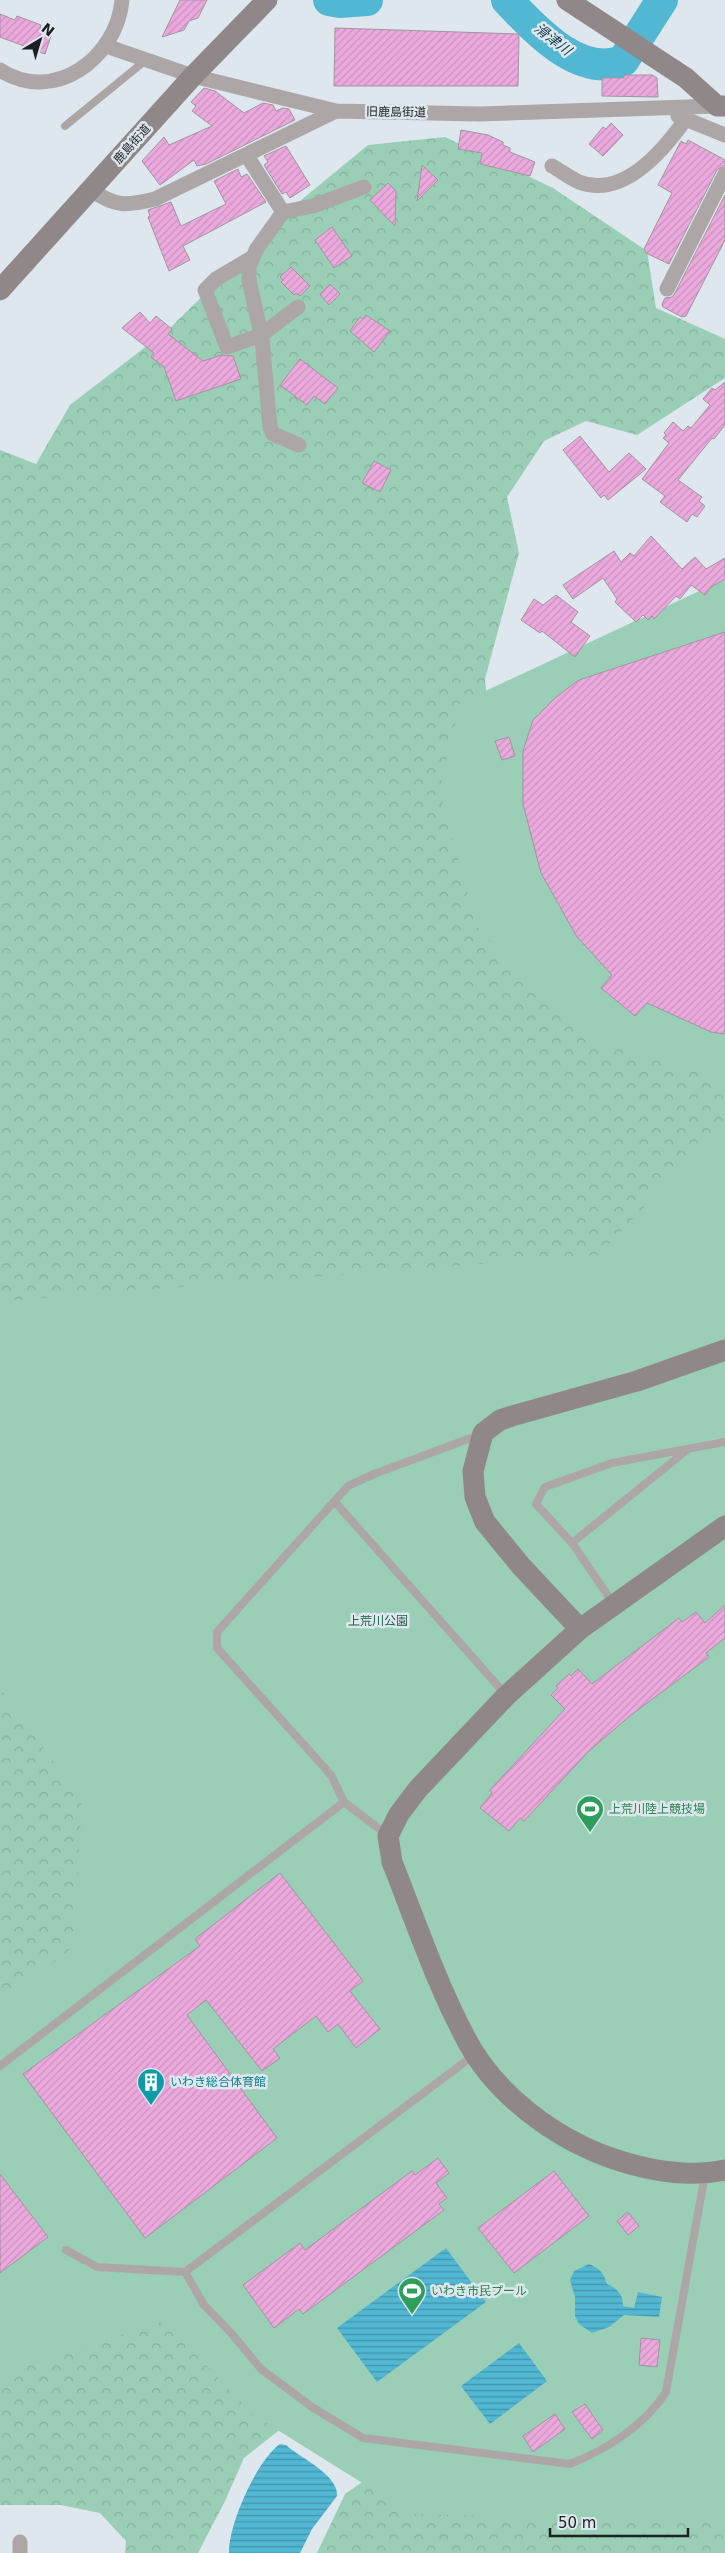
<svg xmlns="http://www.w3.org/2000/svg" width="725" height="2553" font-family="'DejaVu Sans','Noto Sans JP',sans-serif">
<defs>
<pattern id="forest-crowns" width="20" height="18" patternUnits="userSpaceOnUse" patternTransform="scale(1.25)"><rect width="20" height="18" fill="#9aceb6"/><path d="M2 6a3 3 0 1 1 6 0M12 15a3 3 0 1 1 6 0" fill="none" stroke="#84b09c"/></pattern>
<pattern id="water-rules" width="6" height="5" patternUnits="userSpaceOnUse" patternTransform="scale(1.25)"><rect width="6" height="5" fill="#51b7d3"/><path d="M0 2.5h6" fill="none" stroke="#4394ab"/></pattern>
<pattern id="building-hatch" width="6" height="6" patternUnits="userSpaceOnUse" patternTransform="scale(1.25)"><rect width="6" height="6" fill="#eba9dd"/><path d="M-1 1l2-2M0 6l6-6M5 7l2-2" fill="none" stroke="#c991bd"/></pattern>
</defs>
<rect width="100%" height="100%" fill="#dee6ee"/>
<path fill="url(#forest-crowns)" d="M 445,137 L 553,188 L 647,251 L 656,308 L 725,339 L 725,378 L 637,435 L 586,421 L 544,441 L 507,497 L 519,553 L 485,679 L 494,784 L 725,1056 L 725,1322 L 269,1741 L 0,2037 L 0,450 L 36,464 L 70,405 L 170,328 L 294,206 L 368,145 Z
M 160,2290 L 288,2423 L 244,2458 L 225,2501 L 198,2553 L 125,2553 L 126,2541 L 100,2513 L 61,2505 L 0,2505 L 0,2333 Z
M 725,2416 L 725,2553 L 317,2553 L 345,2494 L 374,2474 Z"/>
<path fill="#9aceb6" d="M 725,579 L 725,1080 L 582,1038 L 478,928 L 439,791 L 460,703 Z
M 725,1120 L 725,2522 L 412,2514 L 252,2414 L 165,2321 L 0,2375 L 0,2004 L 73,1947 L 82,1801 L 0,1688 L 0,1301 L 599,1255 Z"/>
<path fill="url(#water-rules)" d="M 446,2248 L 486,2302 L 377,2382 L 337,2328 Z
M 589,2264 C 600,2269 603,2272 607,2284 C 617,2288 623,2294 623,2306 L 634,2308 L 638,2292 L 662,2297 L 659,2317 L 624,2315 L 609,2327 L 592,2333 L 579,2324 L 575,2316 L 575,2297 L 570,2280 L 574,2271 Z
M 519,2343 L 547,2381 L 490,2424 L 461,2386 Z
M 280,2444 L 286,2445 C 300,2458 339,2475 337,2496 L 312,2529 L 300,2553 L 229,2553 C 228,2525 257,2460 280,2444 Z"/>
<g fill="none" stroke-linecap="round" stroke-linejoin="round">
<path stroke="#51b7d3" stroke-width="32" d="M 329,0 L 340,2 L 367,0
M 507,0 C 535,29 578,78 623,61 L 662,0"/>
</g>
<path fill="url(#building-hatch)" stroke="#9f969d" d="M 180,0 L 207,0 L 198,18 L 189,21 L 184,30 L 162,37 Z
M 0,14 L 15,20 L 17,16 L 41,25 L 40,28 L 52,33 L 45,54 L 0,37 Z
M 335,28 L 519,34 L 518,86 L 334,86 Z
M 624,75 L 652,75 L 657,78 L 658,97 L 602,96 L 602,78 L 624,78 Z
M 204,88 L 215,91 L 244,113 L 263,103 L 273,105 L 276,111 L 283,108 L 289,109 L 295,120 L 206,164 L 197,166 L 194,160 L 160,185 L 142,161 L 164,137 L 169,145 L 212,126 L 192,111 L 196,106 L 191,102 Z
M 611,123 L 623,135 L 603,156 L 589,144 L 603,127 L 606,129 Z
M 461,130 L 488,135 L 503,142 L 503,145 L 510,148 L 510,152 L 535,162 L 530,176 L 480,164 L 482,153 L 458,149 Z
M 688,140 L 725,160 L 725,165 L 717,170 L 669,264 L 646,253 L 644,249 L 672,193 L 658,185 L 681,141 L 686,144 Z
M 286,146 L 310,185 L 290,198 L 286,192 L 282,194 L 264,165 L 268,162 L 264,156 Z
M 422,165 L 438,180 L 417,201 Z
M 238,169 L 241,177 L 247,174 L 266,202 L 183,246 L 190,260 L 169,271 L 148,217 L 150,216 L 148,210 L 171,202 L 181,226 L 226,204 L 214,181 Z
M 388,183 L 396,191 L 395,226 L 370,200 Z
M 725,195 L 725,240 L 686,316 L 682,317 L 663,307 L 662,304 L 665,298 L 672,297 L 675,293 Z
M 332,227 L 352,256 L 334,268 L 315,240 Z
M 291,267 L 310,286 L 300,296 L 296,293 L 294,295 L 281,282 L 283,280 L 280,277 Z
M 330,284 L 340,294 L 329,305 L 320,294 Z
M 140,312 L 150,323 L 156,316 L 172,329 L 168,334 L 203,361 L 222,355 L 233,356 L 241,379 L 176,401 L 164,367 L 151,357 L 154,353 L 122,328 Z
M 366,315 L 390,331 L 374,352 L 350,331 L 360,317 L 363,319 Z
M 300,359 L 338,388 L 325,404 L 314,396 L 307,405 L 280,385 Z
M 725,382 L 725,425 L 714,439 L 712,438 L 678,480 L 702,497 L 699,501 L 705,506 L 697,517 L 692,514 L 687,522 L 660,502 L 665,496 L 642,479 L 669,443 L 663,438 L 666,435 L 664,433 L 673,422 L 683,431 L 688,426 L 691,428 L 710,405 L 703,399 L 712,388 L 715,390 Z
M 580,436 L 609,472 L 629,453 L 646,469 L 608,500 L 604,495 L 601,498 L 563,450 Z
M 374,461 L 391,470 L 380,492 L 362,483 Z
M 651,536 L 682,569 L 695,557 L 706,569 L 725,558 L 725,579 L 711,587 L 705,595 L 691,585 L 680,599 L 676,596 L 654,619 L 652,616 L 648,620 L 643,615 L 636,622 L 615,602 L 617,599 L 603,578 L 573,599 L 563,585 L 614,551 L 621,562 L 630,553 L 634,556 Z
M 556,595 L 578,612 L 571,622 L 590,636 L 575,657 L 542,631 L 540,633 L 521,620 L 534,599 L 543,605 Z
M 725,632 L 725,1034 L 711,1032 L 647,1003 L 635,1016 L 601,988 L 612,975 L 577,937 L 541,873 L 523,804 L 523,751 L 533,720 L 556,697 L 579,680 Z
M 509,737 L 515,756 L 502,760 L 495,741 Z
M 725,1605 L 725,1638 L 706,1653 L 709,1657 L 631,1715 L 589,1751 L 524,1821 L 520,1818 L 509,1831 L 480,1808 L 492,1793 L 490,1790 L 565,1709 L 551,1695 L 558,1688 L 556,1686 L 569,1674 L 571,1676 L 578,1669 L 592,1684 L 679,1618 L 682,1622 L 696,1612 L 705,1623 Z
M 280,1873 L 363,1981 L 350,1991 L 380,2029 L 356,2048 L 338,2024 L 328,2032 L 316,2016 L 273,2049 L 280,2058 L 262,2071 L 206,2000 L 187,2015 L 277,2138 L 145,2238 L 23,2074 L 200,1946 L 195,1939 Z
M 438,2158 L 449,2173 L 436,2183 L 447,2198 L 439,2204 L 444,2210 L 303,2314 L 299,2309 L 274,2328 L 243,2285 L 300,2243 L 305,2250 L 412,2171 L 415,2175 Z
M 554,2171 L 589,2216 L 514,2273 L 478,2228 Z
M 0,2174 L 48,2237 L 0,2273 Z
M 628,2212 L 639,2226 L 628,2235 L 617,2221 Z
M 641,2338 L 660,2340 L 657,2367 L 639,2365 Z
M 585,2404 L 603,2430 L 592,2439 L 572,2412 Z
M 555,2414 L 565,2429 L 533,2452 L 523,2436 Z"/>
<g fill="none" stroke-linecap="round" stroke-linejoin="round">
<path stroke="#aca7a6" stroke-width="8" d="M 65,126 L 146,60
M 335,1502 L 506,1695
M 572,1543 L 687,1450
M 613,1603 L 572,1543 L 536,1504 L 545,1487 L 612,1463 L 725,1442
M 386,1834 L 344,1802 L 331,1775 L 217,1648 L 217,1632 L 348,1486 L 374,1474 L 479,1435
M 0,2066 L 344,1802
M 66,2250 L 97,2267 L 185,2272 L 474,2055
M 185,2272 L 204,2305 L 232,2334 L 261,2369 L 312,2407 L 363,2438 L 570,2464 C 606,2450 645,2425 666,2392 L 705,2174"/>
<path stroke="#aca7a6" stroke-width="15" d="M 106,46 L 193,76 L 336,111
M 0,70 C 54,105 117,58 122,0
M 678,116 L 725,135
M 247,156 L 283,212
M 552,166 C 561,171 570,178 579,182 C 623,199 663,151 685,120
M 91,190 C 116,207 126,206 155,199 L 336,111 L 479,114 L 717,106
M 253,257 L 216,279 L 205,290 L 227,347 L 261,335 L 298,307
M 667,289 L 725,174
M 299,445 L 273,434 L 270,427 L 262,339 L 249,280 L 249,267 L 256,250 L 283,212 L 313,206 L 364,187
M 20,2553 L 20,2542"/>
<path stroke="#908888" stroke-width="21" d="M 567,0 L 686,78 L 717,106 L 725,106
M 0,290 L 193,76 L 267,0
M 725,1526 L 580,1629 L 506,1696 L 418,1789 L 399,1814 L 388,1836 L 392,1862 C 415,1920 436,1982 465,2037 C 494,2094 555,2139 614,2159 C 650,2171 687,2178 725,2170
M 580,1629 L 521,1566 L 485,1522 L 475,1497 L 473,1471 L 483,1433 L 500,1420 L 512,1416 L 637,1381 L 725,1350"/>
</g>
<defs>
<g id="stadium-pin" transform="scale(1.4375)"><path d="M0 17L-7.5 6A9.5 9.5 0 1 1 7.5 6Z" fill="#2e9e5b" stroke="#dee6ee"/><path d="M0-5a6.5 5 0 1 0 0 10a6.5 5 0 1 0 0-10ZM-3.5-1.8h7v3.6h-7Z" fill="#fff"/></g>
<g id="building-pin" transform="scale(1.4375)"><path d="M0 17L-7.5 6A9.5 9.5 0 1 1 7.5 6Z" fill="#0f9aa8" stroke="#dee6ee"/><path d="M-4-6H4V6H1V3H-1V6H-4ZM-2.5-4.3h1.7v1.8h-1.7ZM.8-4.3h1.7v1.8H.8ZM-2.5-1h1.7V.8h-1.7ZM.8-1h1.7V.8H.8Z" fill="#fff"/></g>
</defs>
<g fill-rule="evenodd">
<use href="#stadium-pin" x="590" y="1809"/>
<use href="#building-pin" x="151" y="2082"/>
<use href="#stadium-pin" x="412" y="2291"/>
</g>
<g text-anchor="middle" stroke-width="5" stroke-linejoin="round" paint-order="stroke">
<g font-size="12" fill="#1d1f22" stroke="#dee6ee">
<text transform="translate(396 112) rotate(1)" y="4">旧鹿島街道</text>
<text transform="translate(132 144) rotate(-48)" y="4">鹿島街道</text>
</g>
<g font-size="12" fill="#1d6047" stroke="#dee6ee">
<text x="378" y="1625">上荒川公園</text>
</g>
<g font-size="12" fill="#27864d" stroke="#dee6ee" text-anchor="start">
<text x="609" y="1813">上荒川陸上競技場</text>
<text x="431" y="2295">いわき市民プール</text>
</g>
<g font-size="12" fill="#0d838f" stroke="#dee6ee" text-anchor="start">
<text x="170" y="2086">いわき総合体育館</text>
</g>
<g font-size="14" font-style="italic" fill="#0a3a46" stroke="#dee6ee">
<text transform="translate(553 39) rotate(38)" y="5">滑津川</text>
</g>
</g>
<g transform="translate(40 40) rotate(38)" stroke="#dee6ee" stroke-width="4" paint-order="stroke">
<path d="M0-4L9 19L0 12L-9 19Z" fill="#1d1f22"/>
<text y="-8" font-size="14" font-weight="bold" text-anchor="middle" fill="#1d1f22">N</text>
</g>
<path d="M550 2528v8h138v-8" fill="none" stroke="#1d1f22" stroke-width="2.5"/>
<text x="558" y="2528" font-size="15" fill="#1d1f22" stroke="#dee6ee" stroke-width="4" paint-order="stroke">50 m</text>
</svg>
